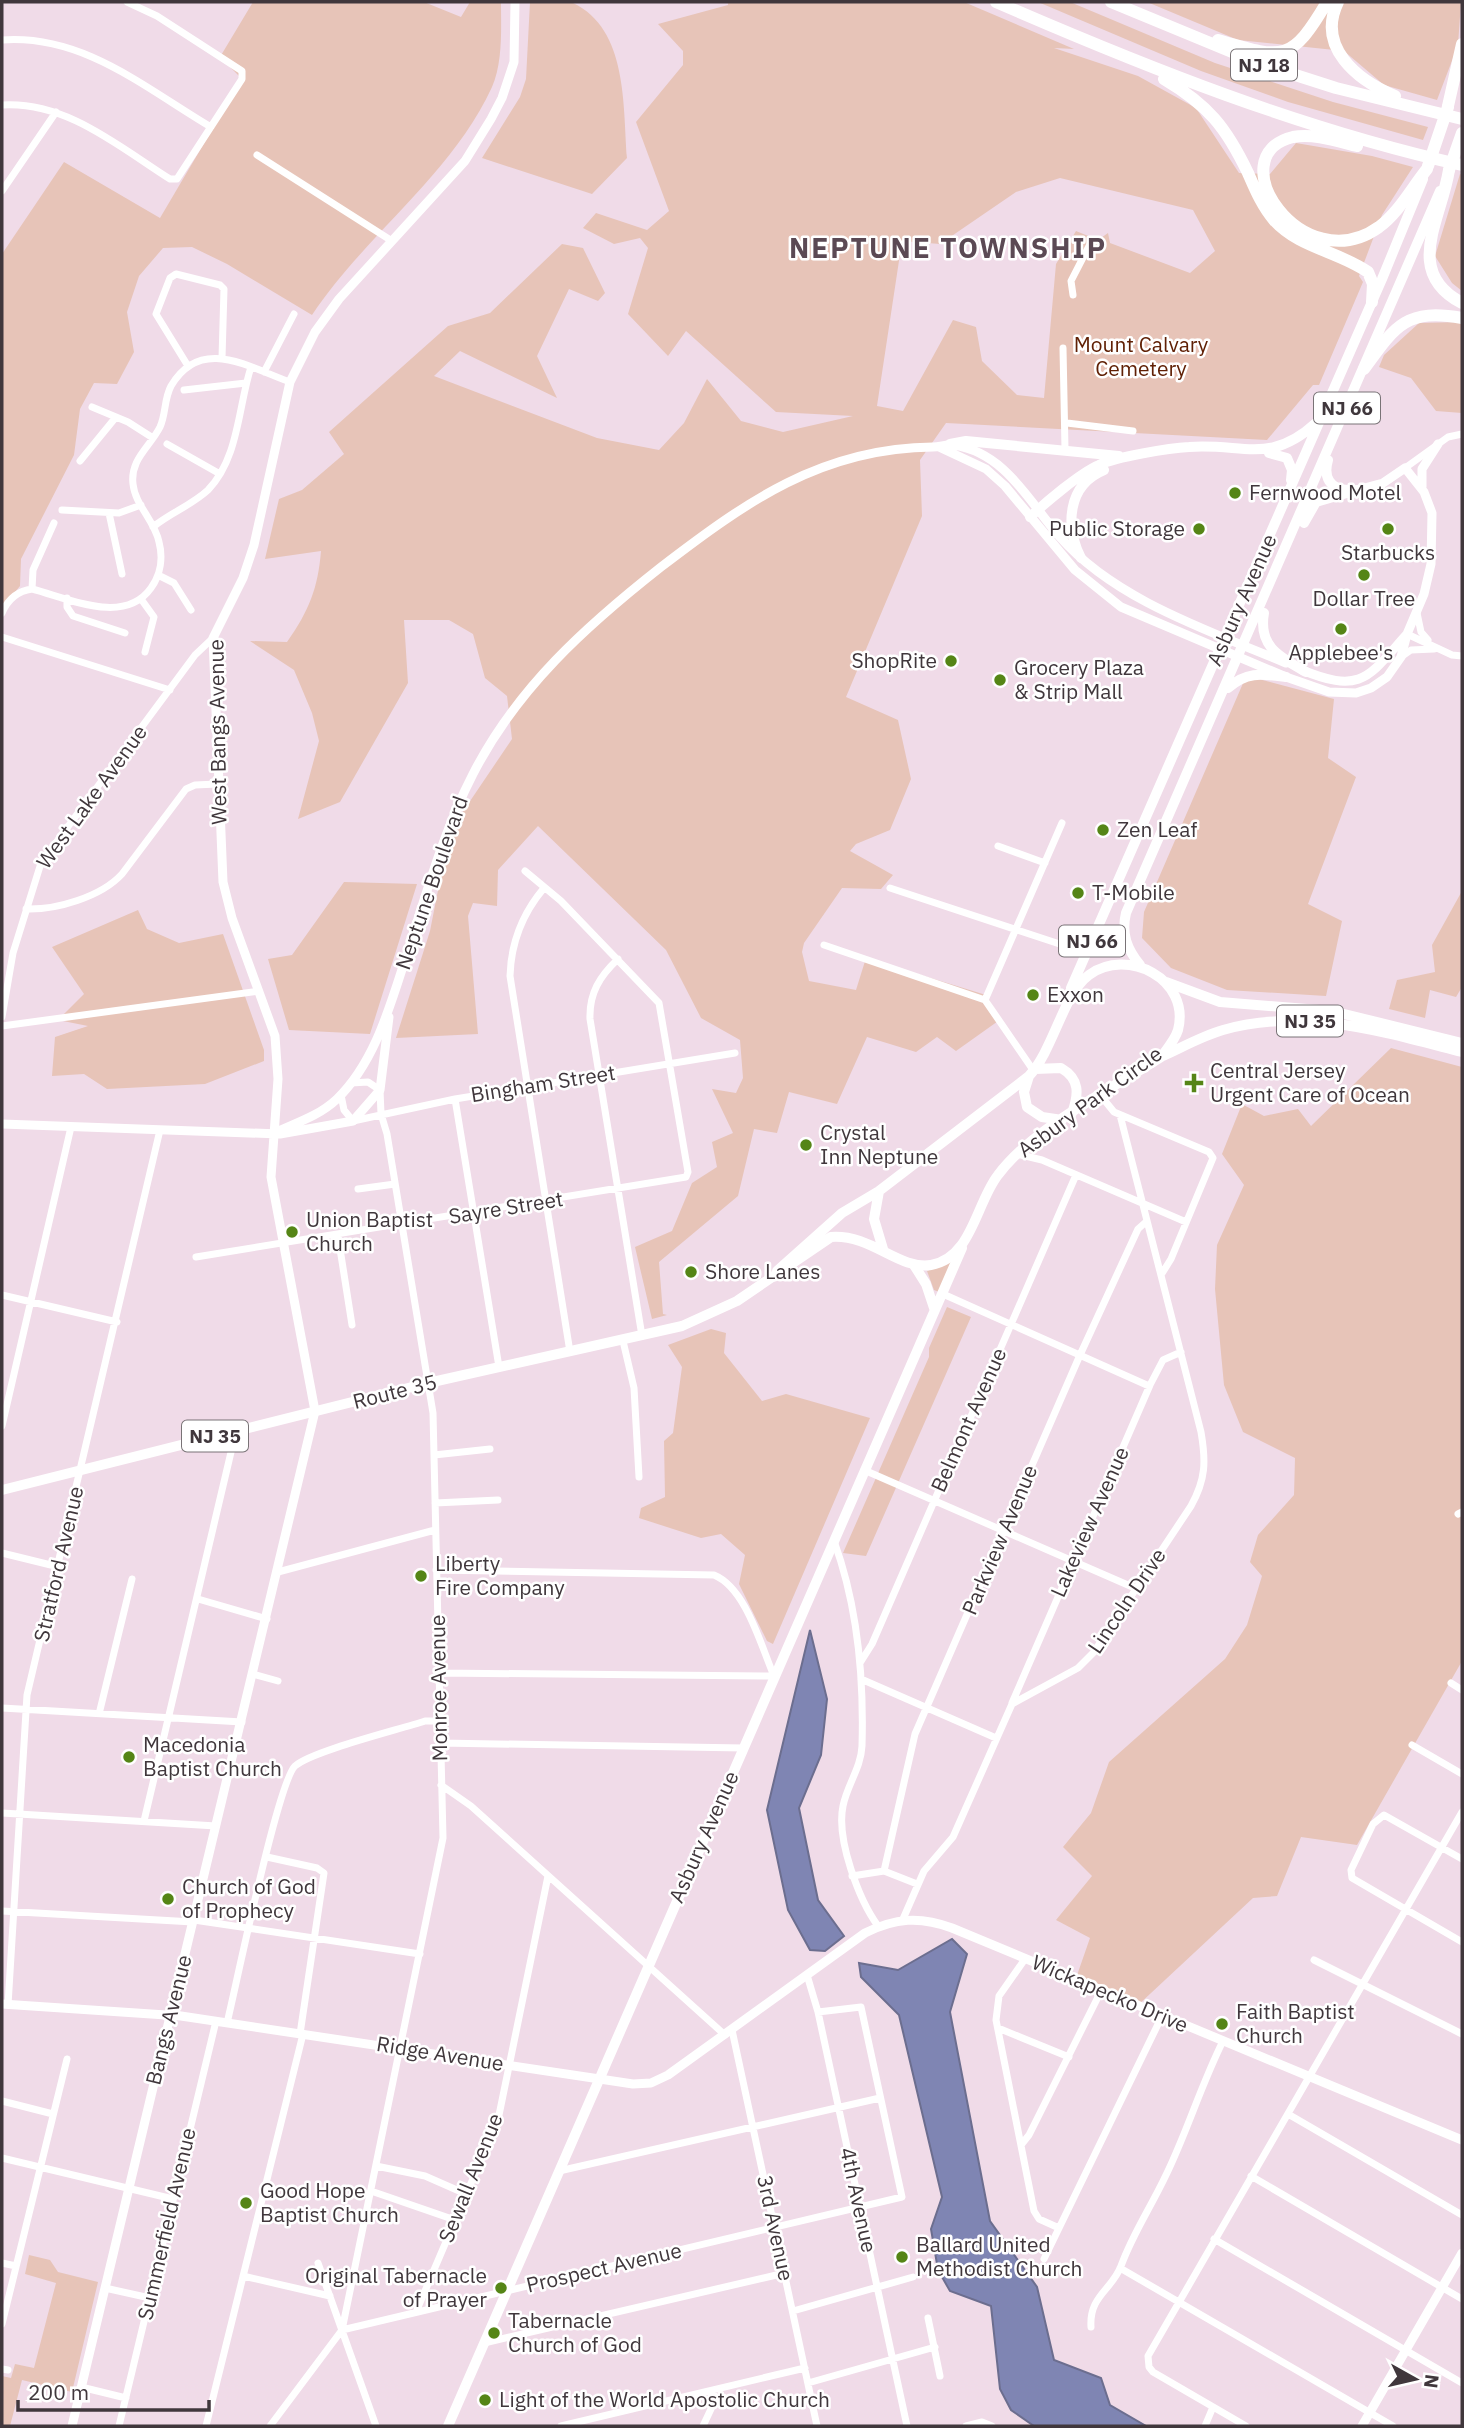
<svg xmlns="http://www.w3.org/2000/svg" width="1464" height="2428" font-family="'IBM Plex Sans',sans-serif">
<rect width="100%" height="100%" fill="#f0dbe8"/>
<path fill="#e7c4b8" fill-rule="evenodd" d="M 253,2 L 424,2 L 461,17 L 470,2 L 501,2 C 501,28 503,62 492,87 C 451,176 365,235 312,315 L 227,264 L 192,247 L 163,248 L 139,276 L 127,312 L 134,352 L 117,384 L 94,383 L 80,409 L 74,455 L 21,559 L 20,586 L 2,608 L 2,254 L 64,162 L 160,218 L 242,79 L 220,57 Z
M 530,2 C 542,2 562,0 573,3 C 628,29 623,106 627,158 L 592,194 L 482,158 L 520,97 L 526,79 Z
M 728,2 L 964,2 L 1074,49 L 1054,48 L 1138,76 L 1196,108 L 1239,173 L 1270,174 L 1296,143 L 1372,156 L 1413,167 L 1382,215 L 1359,276 L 1363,282 L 1319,385 L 1313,385 L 1267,440 L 946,423 L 920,460 L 922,516 L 846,697 L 898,720 L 911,779 L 890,830 L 856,844 L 850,851 L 893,875 L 881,889 L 842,888 L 804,943 L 802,952 L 809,981 L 856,990 L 866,958 L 986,995 L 1001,1019 L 956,1051 L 937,1037 L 916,1052 L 867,1037 L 837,1104 L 789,1092 L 777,1133 L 754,1129 L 738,1196 L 659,1262 L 663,1314 L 667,1315 L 652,1319 L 635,1247 L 672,1231 L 692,1183 L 717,1167 L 712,1142 L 733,1133 L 712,1089 L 736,1093 L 743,1078 L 740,1040 L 701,1018 L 666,950 L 538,826 L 498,870 L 497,906 L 473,903 L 468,916 L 478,1034 L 396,1038 L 430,931 L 454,809 L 462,813 L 512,739 L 507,696 L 485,678 L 473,634 L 449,620 L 404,620 L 408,683 L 340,802 L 298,819 L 319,741 L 312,713 L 294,670 L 250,641 L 287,642 C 309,611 318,588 321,551 L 265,559 L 279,499 L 302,490 L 344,454 L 329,432 L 448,326 L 490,313 L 562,244 L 583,248 L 605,293 L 598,301 L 569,289 L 537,356 L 557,398 L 460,351 L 434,376 L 597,438 L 659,450 L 684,423 L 707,379 L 741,421 L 783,432 L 853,416 L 776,412 L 686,331 L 668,356 L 628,314 L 648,248 L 640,238 L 614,244 L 583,228 L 596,213 L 647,230 L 669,211 L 636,122 L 683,65 L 683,51 L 658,24 L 728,5 ZM 1060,178 L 1193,210 L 1215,251 L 1190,273 L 1110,243 L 1108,233 L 1098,240 L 1076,231 L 1056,264 L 1044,398 L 1017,395 L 982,361 L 976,327 L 953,320 L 903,411 L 877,406 L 902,241 L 940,244 L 1016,192 Z
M 1038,2 L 1070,2 L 1215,63 L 1333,102 L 1428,127 L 1423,140 L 1288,102 L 1201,71 Z
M 1147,2 L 1461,2 L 1458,45 L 1437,100 L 1384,85 L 1344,51 L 1238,40 Z
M 1460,174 L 1462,175 L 1462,291 L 1452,283 L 1435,256 Z
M 1462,322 L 1462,413 L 1436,411 L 1411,378 L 1379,367 L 1384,355 L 1419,323 Z
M 1251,677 L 1334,699 L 1328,758 L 1356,777 L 1308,904 L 1342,921 L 1326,996 L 1227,990 L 1171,968 L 1142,938 L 1144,912 L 1244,681 Z
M 344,882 L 417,884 L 370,1034 L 289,1030 L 268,959 L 292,955 Z
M 1462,891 L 1462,987 L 1456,997 L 1430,990 L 1425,1018 L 1389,1009 L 1397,980 L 1435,972 L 1432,945 Z
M 138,910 L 147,929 L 179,943 L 223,934 L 264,1050 L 264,1061 L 205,1084 L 107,1089 L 84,1074 L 52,1076 L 55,1037 L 88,1026 L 58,1020 L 84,994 L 52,947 Z
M 1391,1048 L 1462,1067 L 1462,1661 L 1357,1845 L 1301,1837 L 1277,1896 L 1253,1898 L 1136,2007 L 1075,1981 L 1090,1938 L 1056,1920 L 1092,1876 L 1063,1847 L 1091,1813 L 1109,1762 L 1225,1659 L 1247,1625 L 1262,1576 L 1250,1562 L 1258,1535 L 1294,1495 L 1295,1458 L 1243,1432 L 1224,1385 L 1215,1289 L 1217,1245 L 1244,1185 L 1222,1154 L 1242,1104 L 1264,1116 L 1298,1109 L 1311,1126 Z
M 955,1259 L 939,1292 L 934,1290 L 927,1271 Z
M 947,1307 L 971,1317 L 866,1556 L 843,1553 L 929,1357 L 929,1348 Z
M 711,1329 L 726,1333 L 724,1353 L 762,1401 L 786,1394 L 870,1418 L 773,1644 L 767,1641 L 739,1584 L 745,1555 L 721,1534 L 701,1538 L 639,1518 L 641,1508 L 665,1497 L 664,1441 L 673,1433 L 682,1367 L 668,1345 Z
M 29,2255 L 50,2260 L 58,2272 L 98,2282 L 72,2392 L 22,2380 L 10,2426 L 2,2426 L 2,2376 L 11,2378 L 15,2364 L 34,2368 L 56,2283 L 25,2274 Z"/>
<path fill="#7f85b3" stroke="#6c6e8f" stroke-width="2" d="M 810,1630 L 827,1699 L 821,1755 L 799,1808 L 818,1900 L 844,1936 L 825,1951 L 810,1950 L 788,1910 L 767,1810 Z
M 952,1939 L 967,1954 L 950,2012 L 990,2221 L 1037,2287 L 1054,2360 L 1101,2378 L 1110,2405 L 1146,2426 L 1034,2426 L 1011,2410 L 1000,2389 L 991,2306 L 950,2291 L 938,2270 L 931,2229 L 942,2197 L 899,2015 L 861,1977 L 859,1963 L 898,1970 Z"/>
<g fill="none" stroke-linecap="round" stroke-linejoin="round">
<path stroke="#fff" stroke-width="7" d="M 2,40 C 83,34 145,88 211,127
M 2,105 C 66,101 118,146 170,179 L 177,179 L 242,79 L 242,71 L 157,16 L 127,2
M 257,155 L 392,241
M 2,191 L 56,112
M 1073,295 L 1071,281 L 1089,246
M 1063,348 L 1065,449
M 188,366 L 156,314 L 170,278 L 176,274 L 220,285 L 224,289 L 222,358
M 264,372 L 294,314
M 184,390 L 246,383
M 92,407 L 128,422 L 153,438
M 1067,423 L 1133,431
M 167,444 L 220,474
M 80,461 L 116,417
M 1405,468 L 1448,437 L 1462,434
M 62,510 L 119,513 L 141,505
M 109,513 L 122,574
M 153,527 C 170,513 192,505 208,490 C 239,458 238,407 251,367
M 158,575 L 174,583 L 191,610
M 32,589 L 33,570 L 54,523
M 67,598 L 67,607 L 73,616 L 125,633
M 141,599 L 154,617 L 145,652
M 2,613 C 8,599 17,591 32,589 C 68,598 124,626 151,588 C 161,574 163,557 159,542 C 155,521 135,505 133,484 C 130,459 150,447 160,427 C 166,414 164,399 171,386 C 201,335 250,368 290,382
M 1417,613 L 1421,632 L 1428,640
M 1407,634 L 1452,655 L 1462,656
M 2,637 L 170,690
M 1401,657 L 1411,650 L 1434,649
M 998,846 L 1045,863
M 544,888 C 522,914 511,942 510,976 L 570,1352
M 890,888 L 1087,953 L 1102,953 L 1127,945
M 26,909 C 56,910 101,897 122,874 L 186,789 L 195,785 L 217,784
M 824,945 L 985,1000 L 1031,1067
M 618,959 C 600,976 589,993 590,1019 L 642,1336
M 985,1000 L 1062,823
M 2,1017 L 13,953 L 41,863 L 195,655 L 213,638
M 2,1026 L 259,991
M 341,1095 L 344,1110 L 353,1121 L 455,1099 L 735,1053
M 1101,1096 L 1114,1112 L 1209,1152 L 1213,1158 L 1171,1259 L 1161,1275
M 455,1099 L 499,1367
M 1017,1154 L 1042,1160 L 1186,1222
M 358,1189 L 395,1184
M 338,1236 L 352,1325
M 196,1257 L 686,1177 L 688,1172 L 659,1003 L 561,901 L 525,871
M 943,1294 L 1149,1386
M 2,1295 L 117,1322
M 623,1341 L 634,1388 L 639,1477
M 2,1426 L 71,1127
M 434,1455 L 490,1449
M 864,1470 L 1137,1589
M 435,1503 L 498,1500
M 1458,1514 L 1462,1512
M 834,1541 C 857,1604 864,1678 862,1746 C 861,1768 847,1785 843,1806 C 836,1839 859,1900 878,1926
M 2,1553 L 59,1567
M 436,1570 L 714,1575 C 746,1588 761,1646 774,1676 L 439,1673
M 278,1572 L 435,1530
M 198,1599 L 267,1619
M 860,1663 L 872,1644 L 1076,1175
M 253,1674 L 278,1681
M 861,1679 L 996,1738
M 1451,1683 L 1462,1690
M 1012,1703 L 1150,1385 L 1163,1360 L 1181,1352
M 2,1708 L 242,1722
M 99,1714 L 132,1579
M 440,1743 L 743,1748
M 1412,1745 L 1462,1774
M 441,1785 L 471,1806 L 725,2035
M 2,1813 L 216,1826
M 144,1821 L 236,1431
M 267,1857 L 317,1868 L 324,1873 L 300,2034
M 1462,1859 L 1384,1815 L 1373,1824 L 1351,1870 L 1352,1878 L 1462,1942
M 884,1871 L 915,1734 L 1080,1355 L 1138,1229 L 1147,1221
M 852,1876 L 884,1871 L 917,1884
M 2,1911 L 193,1922
M 903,1919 L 924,1871 L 953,1837 L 1012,1704 L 1078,1668 L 1094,1652 L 1191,1506 C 1206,1479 1206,1461 1201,1432 L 1120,1115
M 194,1920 L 420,1954
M 1025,1959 L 999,1996 L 996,2020 L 1034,2211 L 1039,2219 L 1059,2228
M 1314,1960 L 1462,2034
M 807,1975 L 818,2012 L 907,2426
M 8,2005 L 27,1695 L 160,1130
M 227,2023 C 236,1986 278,1782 295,1766 C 312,1751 398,1730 425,1721 L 440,1721
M 998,2028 L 1069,2057
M 732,2030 L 817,2426
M 2,2101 L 53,2114
M 1288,2114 L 1462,2215
M 1021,2145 L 1029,2135 L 1101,1991
M 2,2158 L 173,2199
M 376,2166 L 425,2176 L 466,2194
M 559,2171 L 880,2098
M 1251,2176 L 1462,2299
M 371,2191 L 455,2220
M 1214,2239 L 1462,2383
M 1044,2259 L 1162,2016
M 2,2263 L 16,2266
M 318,2263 L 376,2426
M 1120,2268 L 1393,2426
M 243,2276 L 330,2296
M 105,2288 L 150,2298
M 793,2311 L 913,2277
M 416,2312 L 498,2120 L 548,1876
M 928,2318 L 940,2376
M 2,2324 L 67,2059
M 1091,2327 C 1089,2296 1112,2290 1121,2266 C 1133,2233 1151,2207 1166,2175 C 1187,2132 1201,2085 1223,2041
M 342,2330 L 443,1838 L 433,1413 L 387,1134 L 381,1114 L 380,1090 L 368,1082 L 351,1083
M 484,2343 L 785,2273
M 2,2369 L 8,2370
M 808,2383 L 935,2347
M 81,2387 L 126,2398
M 119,2426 L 216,2021
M 206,2426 L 303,2034
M 270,2426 L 342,2330 L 902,2197 L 861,2007 L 818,2012
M 561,2426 L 805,2368
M 703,2426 L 711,2409 L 714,2390
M 966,2426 L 982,2422 L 992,2426
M 1205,2426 L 1213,2407
M 1246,2426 L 1153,2372 L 1149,2367 L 1148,2356 L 1462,1812"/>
<path stroke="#fff" stroke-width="9" d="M 939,447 L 986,469 L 1005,486 L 1075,570 L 1121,607 L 1286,677 L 1329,692 L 1356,693 L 1371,688 L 1387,677 L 1401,657 L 1407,634 L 1424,594 L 1431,564 L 1432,513 L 1424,492 L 1405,468 L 1383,483 L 1357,490
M 1422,487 L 1422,469 L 1438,444
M 1302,670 C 1363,695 1369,676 1407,634
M 2,1124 L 280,1134 L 353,1121 L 380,1090 L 389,1017
M 274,1133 C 296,1123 319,1116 337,1099 C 375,1062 390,1006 406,957 C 426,895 443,832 473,774 C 517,688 586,626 661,567 C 746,502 821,448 933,447 C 940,447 947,444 954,445 C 1006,453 1029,502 1060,537 C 1115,600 1210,631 1286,663
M 2,2004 L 181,2016 L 633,2084 L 651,2083 L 668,2075 L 865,1933 C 895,1918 920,1916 952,1928 L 1462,2140
M 72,2426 L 315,1411 L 271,1177 L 278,1079 L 275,1036 L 232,918 L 223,882 L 213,638 L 243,578 L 254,545 L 290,382 L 315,332 L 339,299 L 465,161 L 491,119 L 502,98 L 514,62 L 515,2
M 1362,2426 L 1462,2253"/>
<path stroke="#fff" stroke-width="10" d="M 914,1265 L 926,1284 L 934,1308
M 448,2426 L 962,1248"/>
<path stroke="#fff" stroke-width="10" d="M 950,444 L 966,441 L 1119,456
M 1269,453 L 1287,458 L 1292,470 L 1291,480
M 1328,460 C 1323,477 1330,489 1347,490
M 1030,517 C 1045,503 1080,473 1099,465 C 1116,457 1169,448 1189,447 C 1244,443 1270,465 1316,423
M 1304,523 L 1316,502 L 1357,490
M 1081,558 C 1065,527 1067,485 1104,470
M 1264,613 C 1258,647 1280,657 1306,672
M 1228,688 C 1247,671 1262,674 1286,677
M 1140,965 C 1127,949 1121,934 1126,913 L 1440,191
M 1166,982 L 1220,1002 L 1332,1011 L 1462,1043
M 1071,988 L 1382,279 L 1423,179
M 1163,1056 C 1183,1047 1202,1036 1223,1030 C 1304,1007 1384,1032 1462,1052
M 1035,1069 L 1061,1068 C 1080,1079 1079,1094 1072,1113
M 1029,1076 L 1024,1092 L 1027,1107 L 1042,1117 L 1062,1120
M 879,1191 L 874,1219 L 883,1249
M 2,1490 L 428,1383 L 682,1326 L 737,1301 L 831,1237 C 872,1234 898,1270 931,1265 C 972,1258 976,1203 998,1175 C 1034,1127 1110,1090 1161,1057 C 1167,1049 1175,1040 1178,1030 C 1191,979 1127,947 1089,975 C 1063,994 1054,1049 1029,1076 L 879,1191 L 842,1213 L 777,1271"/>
<path stroke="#fff" stroke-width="12" d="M 1428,166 L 1448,107
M 1449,170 L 1462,133"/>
<path stroke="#fff" stroke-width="12" d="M 996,2 C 1148,68 1301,129 1462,165
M 1111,2 L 1261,64 L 1336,88 L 1462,119
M 1338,2 C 1316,47 1357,80 1395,96
M 1218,40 C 1283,59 1291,63 1327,2
M 1164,79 C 1208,105 1226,127 1248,173 C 1255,189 1262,206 1274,220 C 1299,248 1338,251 1368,272 L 1373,284 L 1372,302
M 1448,106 L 1462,44
M 1357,146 C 1337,141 1313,133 1293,137 C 1217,155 1302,282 1379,227 C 1399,212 1411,189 1427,169
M 1449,170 C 1441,220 1403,272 1462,303
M 1364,369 C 1395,326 1406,308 1462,318"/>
</g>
<g fill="#558516" stroke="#fff" stroke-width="2.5">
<circle cx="1235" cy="493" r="7"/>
<circle cx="1199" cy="529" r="7"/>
<circle cx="1388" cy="529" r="7"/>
<circle cx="1364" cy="575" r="7"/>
<circle cx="1341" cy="629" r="7"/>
<circle cx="951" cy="661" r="7"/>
<circle cx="1000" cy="680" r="7"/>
<circle cx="1103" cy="830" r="7"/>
<circle cx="1078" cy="893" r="7"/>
<circle cx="1033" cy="995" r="7"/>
<path d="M1190.5 1072.5h7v7h7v7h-7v7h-7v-7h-7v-7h7z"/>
<circle cx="806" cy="1145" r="7"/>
<circle cx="292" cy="1232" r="7"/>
<circle cx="691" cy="1272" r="7"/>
<circle cx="421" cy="1576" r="7"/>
<circle cx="129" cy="1757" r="7"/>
<circle cx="168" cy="1899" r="7"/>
<circle cx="1222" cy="2024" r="7"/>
<circle cx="246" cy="2203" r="7"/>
<circle cx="902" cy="2257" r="7"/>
<circle cx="501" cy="2288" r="7"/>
<circle cx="494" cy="2333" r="7"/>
<circle cx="485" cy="2400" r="7"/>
</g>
<g text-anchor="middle" stroke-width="5" stroke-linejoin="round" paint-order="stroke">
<g fill="#fff" stroke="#797376" stroke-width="2">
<rect x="1231" y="49.5" width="66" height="31" rx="5"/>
<rect x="1314" y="392.5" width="66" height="31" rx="5"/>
<rect x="1059" y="925.5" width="66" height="31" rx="5"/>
<rect x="1277" y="1005.5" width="66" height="31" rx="5"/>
<rect x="182" y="1420.5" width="66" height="31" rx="5"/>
</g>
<g font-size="19" font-weight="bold" fill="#40373c">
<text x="1264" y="72">NJ 18</text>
<text x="1347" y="415">NJ 66</text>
<text x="1092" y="948">NJ 66</text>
<text x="1310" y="1028">NJ 35</text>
<text x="215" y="1443">NJ 35</text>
</g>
<g font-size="21" fill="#602005" stroke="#fff">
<text x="1141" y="352">Mount Calvary<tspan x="1141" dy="24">Cemetery</tspan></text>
</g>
<g font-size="21" fill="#40373c" stroke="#fff" text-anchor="start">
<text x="1249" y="500">Fernwood Motel</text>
<text x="1185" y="536" text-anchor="end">Public Storage</text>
<text x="1388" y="560" text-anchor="middle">Starbucks</text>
<text x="1364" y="606" text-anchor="middle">Dollar Tree</text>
<text x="1341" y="660" text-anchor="middle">Applebee's</text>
<text x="937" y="668" text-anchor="end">ShopRite</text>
<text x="1014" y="675">Grocery Plaza<tspan x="1014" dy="24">&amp; Strip Mall</tspan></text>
<text x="1117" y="837">Zen Leaf</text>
<text x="1092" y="900">T-Mobile</text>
<text x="1047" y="1002">Exxon</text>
<text x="1210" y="1078">Central Jersey<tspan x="1210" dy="24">Urgent Care of Ocean</tspan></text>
<text x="820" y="1140">Crystal<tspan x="820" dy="24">Inn Neptune</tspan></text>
<text x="306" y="1227">Union Baptist<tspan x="306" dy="24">Church</tspan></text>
<text x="705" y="1279">Shore Lanes</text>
<text x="435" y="1571">Liberty<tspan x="435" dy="24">Fire Company</tspan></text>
<text x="143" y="1752">Macedonia<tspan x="143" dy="24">Baptist Church</tspan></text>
<text x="182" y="1894">Church of God<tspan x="182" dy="24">of Prophecy</tspan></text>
<text x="1236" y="2019">Faith Baptist<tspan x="1236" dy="24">Church</tspan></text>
<text x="260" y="2198">Good Hope<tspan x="260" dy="24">Baptist Church</tspan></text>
<text x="916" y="2252">Ballard United<tspan x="916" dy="24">Methodist Church</tspan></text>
<text x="487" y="2283" text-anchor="end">Original Tabernacle<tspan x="487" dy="24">of Prayer</tspan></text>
<text x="508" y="2328">Tabernacle<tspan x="508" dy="24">Church of God</tspan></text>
<text x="499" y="2407">Light of the World Apostolic Church</text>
</g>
<g font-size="21" fill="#40373c" stroke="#fff">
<text transform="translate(1242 600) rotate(-66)" y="7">Asbury Avenue</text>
<text transform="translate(218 732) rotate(-91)" y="7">West Bangs Avenue</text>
<text transform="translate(92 797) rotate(-54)" y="7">West Lake Avenue</text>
<text transform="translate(432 883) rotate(-71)" y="7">Neptune Boulevard</text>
<text transform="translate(543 1084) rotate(-9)" y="7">Bingham Street</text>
<text transform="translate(1090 1102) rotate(-36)" y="7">Asbury Park Circle</text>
<text transform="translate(506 1208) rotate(-9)" y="7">Sayre Street</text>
<text transform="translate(395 1392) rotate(-14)" y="7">Route 35</text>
<text transform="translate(969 1420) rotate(-66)" y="7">Belmont Avenue</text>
<text transform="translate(1090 1522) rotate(-66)" y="7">Lakeview Avenue</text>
<text transform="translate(1000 1540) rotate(-67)" y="7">Parkview Avenue</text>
<text transform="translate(59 1564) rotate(-77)" y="7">Stratford Avenue</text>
<text transform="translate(1127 1601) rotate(-56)" y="7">Lincoln Drive</text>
<text transform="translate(439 1688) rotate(-91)" y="7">Monroe Avenue</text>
<text transform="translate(704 1837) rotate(-66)" y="7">Asbury Avenue</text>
<text transform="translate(1110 1994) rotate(23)" y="7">Wickapecko Drive</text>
<text transform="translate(169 2020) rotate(-76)" y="7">Bangs Avenue</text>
<text transform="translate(440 2054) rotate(9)" y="7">Ridge Avenue</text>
<text transform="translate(471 2178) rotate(-68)" y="7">Sewall Avenue</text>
<text transform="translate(858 2200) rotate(78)" y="7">4th Avenue</text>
<text transform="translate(167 2224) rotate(-77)" y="7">Summerfield Avenue</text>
<text transform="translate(775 2228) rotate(78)" y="7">3rd Avenue</text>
<text transform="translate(604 2268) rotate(-13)" y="7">Prospect Avenue</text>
</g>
<g font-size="28" font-weight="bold" letter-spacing="2" fill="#5b4954" stroke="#fff">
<text x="948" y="258">NEPTUNE TOWNSHIP</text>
</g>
</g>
<rect width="1464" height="2428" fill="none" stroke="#40373c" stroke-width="7"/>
<g transform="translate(1415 2379) rotate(98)" stroke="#ffffff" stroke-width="5" paint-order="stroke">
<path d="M0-5L12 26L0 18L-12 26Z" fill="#40373c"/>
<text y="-10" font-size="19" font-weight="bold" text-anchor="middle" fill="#40373c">N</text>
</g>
<path d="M18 2400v10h191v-10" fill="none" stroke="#40373c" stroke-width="3.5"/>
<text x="28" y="2400" font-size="21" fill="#40373c" stroke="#ffffff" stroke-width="5" paint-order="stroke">200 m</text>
</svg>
